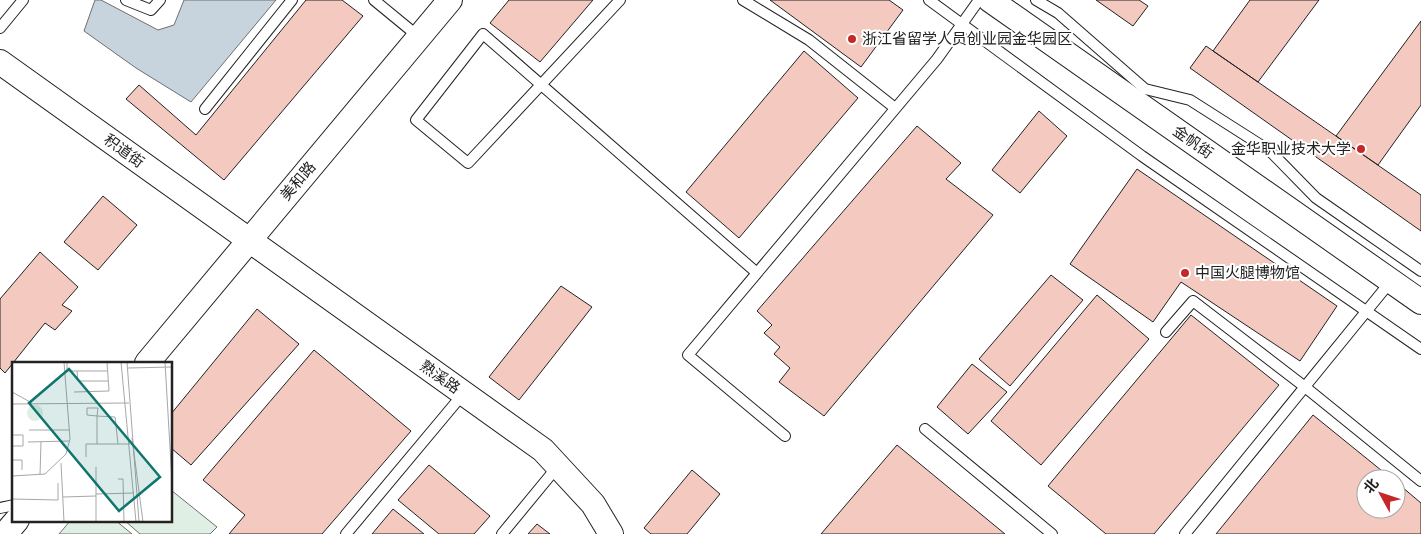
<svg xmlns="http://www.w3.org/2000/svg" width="1421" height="534" font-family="Commissioner,'Noto Sans SC',sans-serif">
<rect width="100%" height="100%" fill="#fff"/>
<path fill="#e0efe3" stroke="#6f6f6f" d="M 171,490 L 217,527 L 210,534 L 140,534 L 124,520 L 171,520 Z
M 71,520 L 115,520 L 132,534 L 59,534 Z"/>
<path fill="#c7d3dd" stroke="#6f6f6f" d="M 95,0 L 101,0 L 158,30 L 174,25 L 184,0 L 276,0 L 191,102 L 136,68 L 84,31 Z"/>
<path fill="#f3c9c0" stroke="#222" d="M 306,0 L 342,0 L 363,16 L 224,180 L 126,99 L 139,85 L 196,135 Z
M 509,0 L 593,0 L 540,62 L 490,23 Z
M 770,0 L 889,0 L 903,10 L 861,67 Z
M 1096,0 L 1139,0 L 1148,6 L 1133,26 Z
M 1250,0 L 1319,0 L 1258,82 L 1213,51 Z
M 1421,21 L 1421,105 L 1378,165 L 1336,136 Z
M 1206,46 L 1421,195 L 1421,231 L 1190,68 Z
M 804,51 L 858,98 L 739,238 L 686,192 Z
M 1039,111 L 1067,136 L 1020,193 L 992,170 Z
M 917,126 L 961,163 L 946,179 L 993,215 L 824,416 L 779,382 L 790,368 L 774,354 L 780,347 L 764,333 L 772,325 L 757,311 Z
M 1137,169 L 1337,306 L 1300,361 L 1181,282 L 1153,322 L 1070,264 Z
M 103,196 L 137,225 L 98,270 L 64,242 Z
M 40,252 L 78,287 L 62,305 L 72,311 L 55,330 L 45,323 L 5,373 L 0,368 L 0,299 Z
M 1051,275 L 1083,300 L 1010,386 L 979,359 Z
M 561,286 L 592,307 L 519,400 L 489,377 Z
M 1097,295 L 1149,339 L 1041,465 L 991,421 Z
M 257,309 L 299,344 L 191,465 L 171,448 L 171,414 Z
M 1191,315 L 1279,385 L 1154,534 L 1106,534 L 1048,486 Z
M 314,350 L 411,431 L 322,534 L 229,534 L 245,515 L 203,480 Z
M 972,364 L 1007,392 L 968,434 L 937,407 Z
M 1313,415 L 1392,479 L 1366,479 L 1366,509 L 1396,509 L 1396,482 L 1421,503 L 1421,534 L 1216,534 Z
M 897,445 L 1005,534 L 821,534 Z
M 429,465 L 490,516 L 474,534 L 439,534 L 398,500 Z
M 692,470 L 720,494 L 687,534 L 651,534 L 644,528 Z
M 393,509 L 424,534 L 372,534 Z
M 537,524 L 550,534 L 528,534 Z"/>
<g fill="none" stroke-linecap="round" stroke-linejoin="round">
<g stroke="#222" stroke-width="12">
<path id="service" d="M 126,0 L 151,10 L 160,0
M 374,0 L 419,37
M 620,0 L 468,163 L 416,120 L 483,34 L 757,273
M 743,0 L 809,40 L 895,108
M 929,0 L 1142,156 L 1421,349
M 1036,0 L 1058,13 L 1145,89 L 1190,100 L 1270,151 L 1316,198 L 1421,271
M 0,28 L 23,0
M 205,109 L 292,0
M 1166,332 L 1193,301 L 1305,387 L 1421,481
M 925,429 L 1052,534
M 785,436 L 688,355 L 937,59 L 979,0
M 0,508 L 14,505
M 346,534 L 463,394
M 502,534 L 558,466
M 1185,534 L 1391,281"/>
</g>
<g stroke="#222" stroke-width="26">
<path id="tertiary" d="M 990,0 L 1421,302
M 0,62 L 543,450 L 593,504 L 611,534
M 147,363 L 450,0
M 5,534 L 17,520"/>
</g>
<use href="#service" stroke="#fff" stroke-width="10"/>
<use href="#tertiary" stroke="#fff" stroke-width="24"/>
</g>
<g fill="#c62828" stroke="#fff" stroke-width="2">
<circle cx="852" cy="39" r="5"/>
<circle cx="1361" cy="149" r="5"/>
<circle cx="1185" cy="273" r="5"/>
</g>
<g text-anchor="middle" stroke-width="4" stroke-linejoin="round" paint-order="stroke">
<g font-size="15" fill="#222" stroke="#fff" text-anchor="start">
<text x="862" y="44">浙江省留学人员创业园金华园区</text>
<text x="1351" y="154" text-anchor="end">金华职业技术大学</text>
<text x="1195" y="278">中国火腿博物馆</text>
</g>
<g font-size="15" fill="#222" stroke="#fff">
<text transform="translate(1193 142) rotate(35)" y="5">金帆街</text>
<text transform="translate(124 151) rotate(36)" y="5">积道街</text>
<text transform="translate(298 181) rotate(-50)" y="5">美和路</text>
<text transform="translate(440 377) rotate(35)" y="5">熟溪路</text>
</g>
</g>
<g transform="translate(12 362)">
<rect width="160" height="160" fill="#fff"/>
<path d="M15 51a8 8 0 1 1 16 0a8 8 0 1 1-16 0Z" fill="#e0efe3"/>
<path fill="none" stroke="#a7a7a7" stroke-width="1" d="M 55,0 L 55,9 L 95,9M 109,0 L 124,160M 115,0 L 127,160M 153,0 L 160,120M 116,6 L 160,5M 65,9 L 66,19 L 96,19M 0,30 L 20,41M 62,30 L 97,29 L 95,0M 0,42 L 117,41M 17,68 L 57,68M 0,73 L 11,73 L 11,84 L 0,84M 120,76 L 131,160M 16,80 L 57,79M 85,82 L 85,54 L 86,46 L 75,46 L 75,53 L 85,54 L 103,55 L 106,82M 74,95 L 74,82 L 118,82M 0,98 L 10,98 L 10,108M 49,101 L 52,160M 84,105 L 84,160M 28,113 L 29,80M 0,114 L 33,112 L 54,92 L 58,77 L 52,0M 106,117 L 111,117 L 112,160M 84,132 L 122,131M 51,135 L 84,134M 0,137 L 46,138 L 46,121"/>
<path fill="#0f766e" fill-opacity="0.15" stroke="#0f766e" stroke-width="2.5" d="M 57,7 L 148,115 L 107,149 L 17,41 Z"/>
<rect width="160" height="160" fill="none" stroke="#222" stroke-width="2.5"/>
</g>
<g transform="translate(1381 494) rotate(310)"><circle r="24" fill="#ffffff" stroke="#a7a7a7"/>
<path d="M0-4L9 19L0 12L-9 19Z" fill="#c62828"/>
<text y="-8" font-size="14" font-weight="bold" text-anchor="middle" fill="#222222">北</text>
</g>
</svg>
